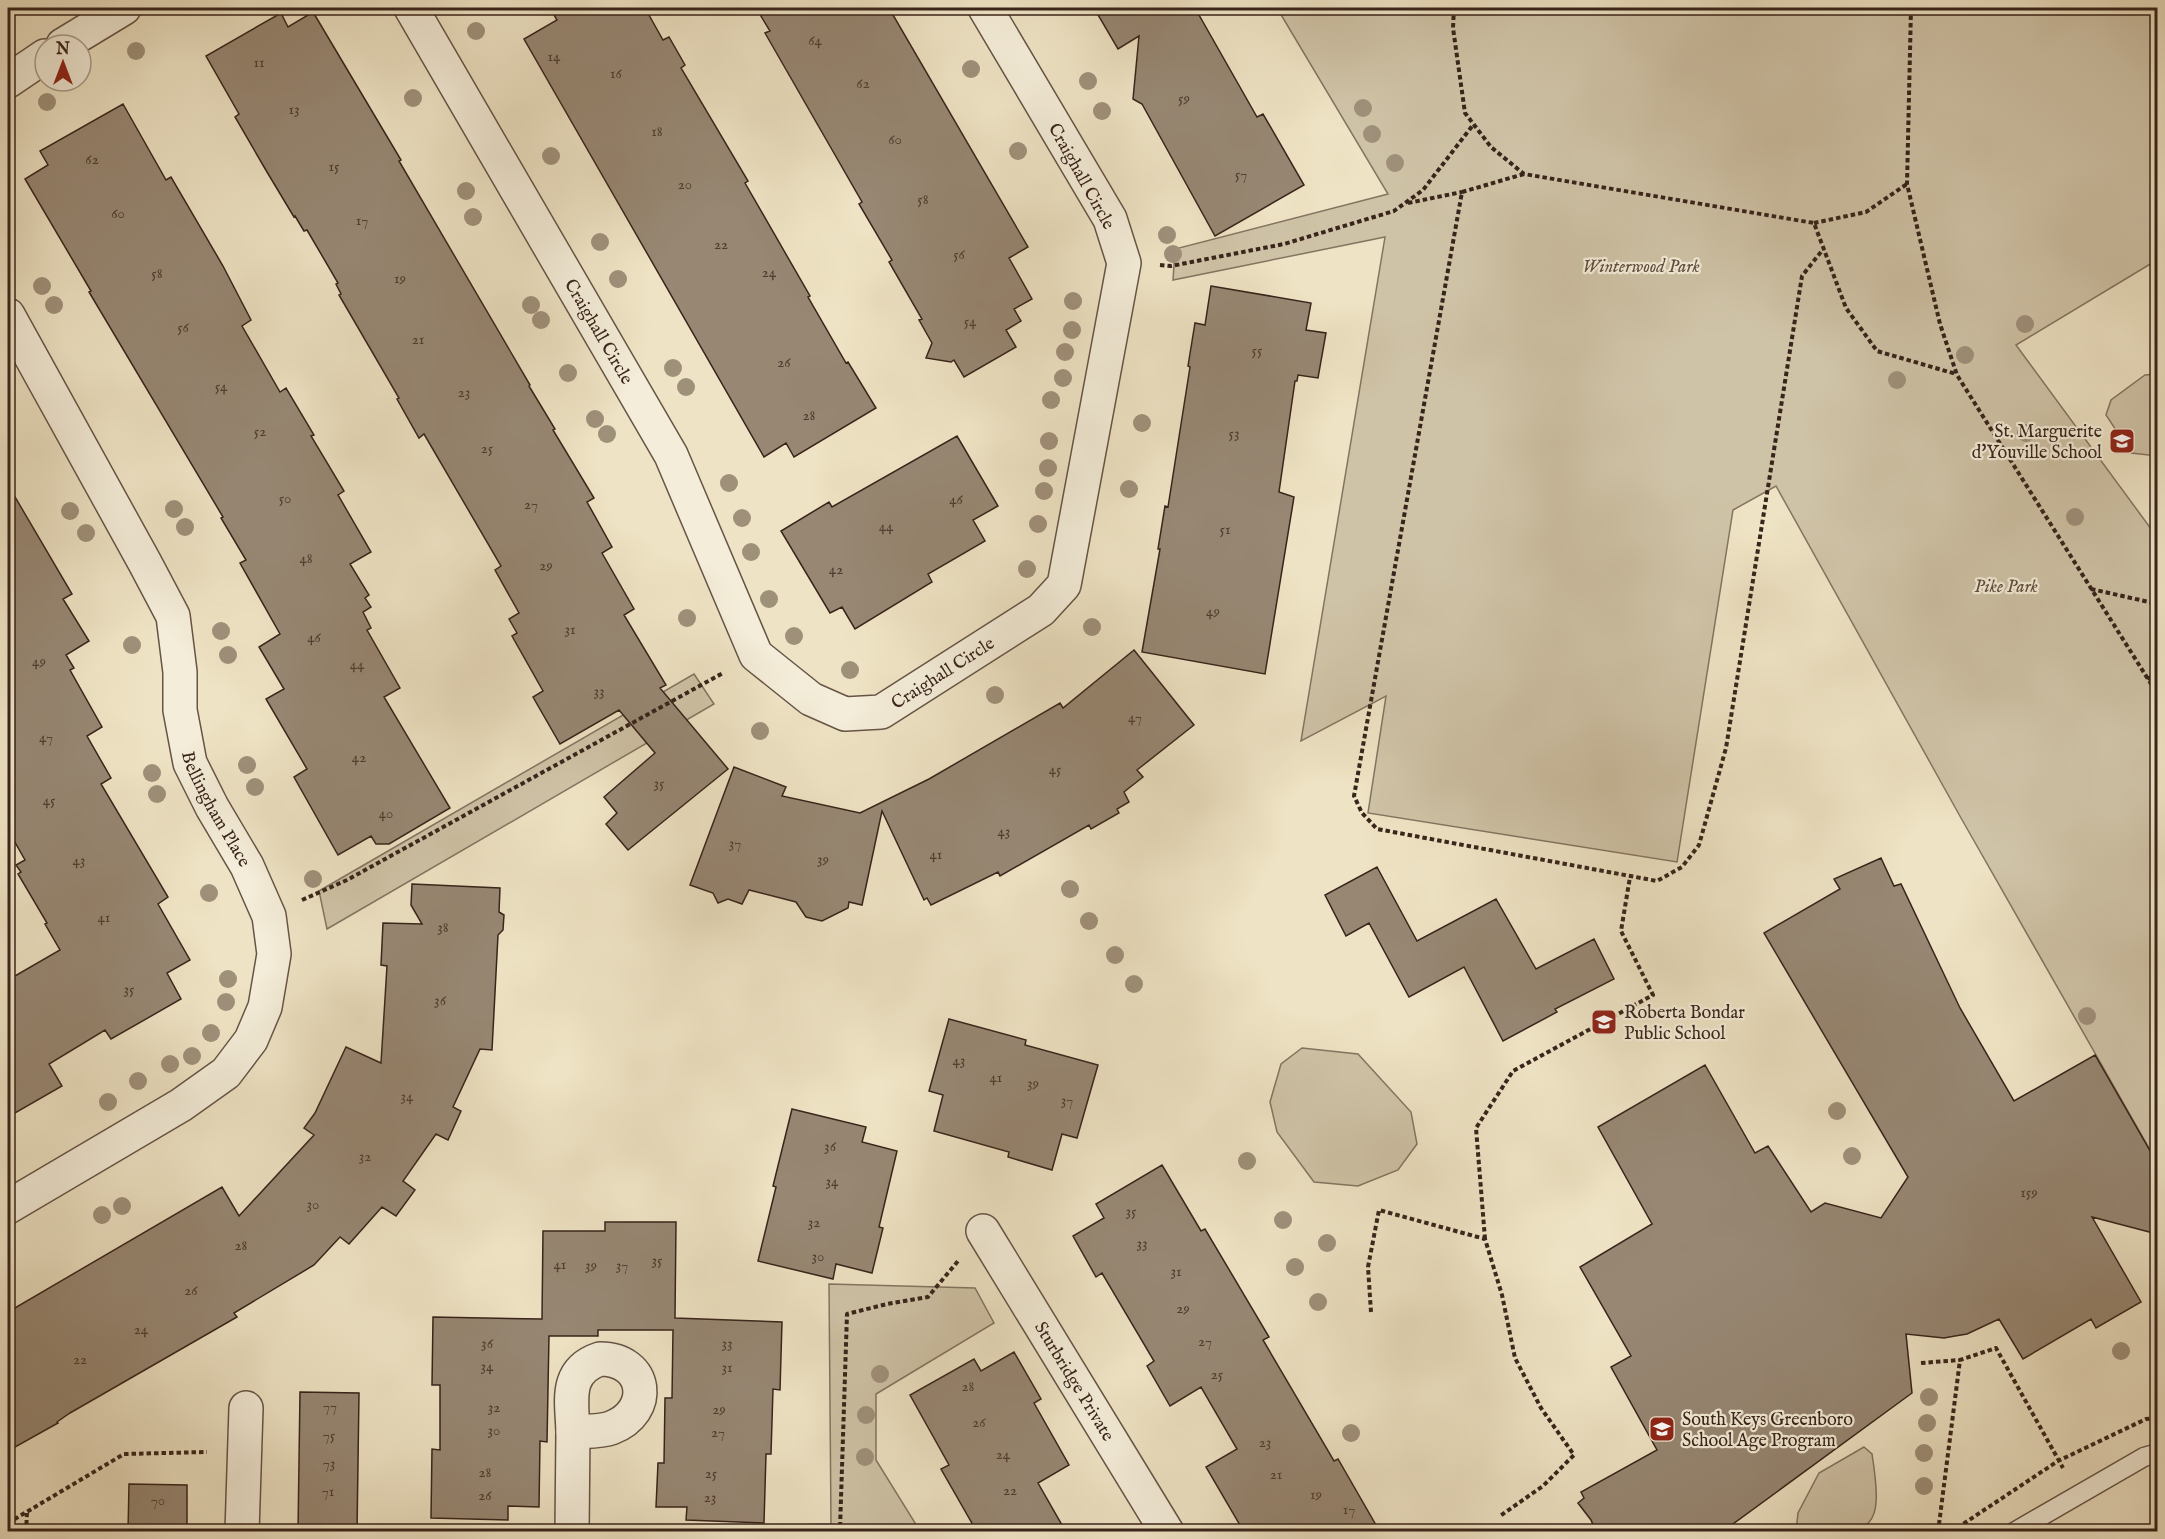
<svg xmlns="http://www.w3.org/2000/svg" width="2165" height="1539" font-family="'IM FELL English',serif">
<rect width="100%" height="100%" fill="#eee3c4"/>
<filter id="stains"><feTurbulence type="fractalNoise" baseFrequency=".00333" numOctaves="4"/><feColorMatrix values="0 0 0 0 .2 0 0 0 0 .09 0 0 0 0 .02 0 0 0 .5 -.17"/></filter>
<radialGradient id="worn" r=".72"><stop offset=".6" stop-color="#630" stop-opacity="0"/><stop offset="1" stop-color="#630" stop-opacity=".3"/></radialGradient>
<path fill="#cfc3a7" stroke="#847461" stroke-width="1.5" d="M 1277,8 L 2157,8 L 2157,260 L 2016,345 L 2157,537 L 2157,1162 L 1961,818 L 1776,486 L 1733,510 L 1677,862 L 1368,813 L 1386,696 L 1301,741 L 1385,237 L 1173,280 L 1175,249 L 1388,194 Z
M 2157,374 L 2157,456 L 2131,453 L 2106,415 L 2111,400 L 2145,375 Z
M 694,674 L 714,704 L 327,929 L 319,891 Z
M 1302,1048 L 1358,1054 L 1411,1112 L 1417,1144 L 1398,1170 L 1358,1186 L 1314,1182 L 1277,1132 L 1270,1102 L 1281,1064 Z
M 829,1284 L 975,1288 L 994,1323 L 876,1394 L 876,1460 L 920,1531 L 796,1531 L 796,1525 L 831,1524 Z
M 1864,1447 L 1872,1454 C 1885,1537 1871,1532 1796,1531 L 1798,1513 L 1819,1473 Z"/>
<path fill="#978773" stroke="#38241b" stroke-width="1.5" d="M 550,8 L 645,8 L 663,40 L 669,37 L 685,65 L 681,68 L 748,181 L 745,183 L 810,296 L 808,297 L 846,363 L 848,362 L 876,408 L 794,457 L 786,443 L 764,457 L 524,39 L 557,20 Z
M 756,8 L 889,8 L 1028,247 L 1009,258 L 1032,299 L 1014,309 L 1021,321 L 1006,330 L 1016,347 L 964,377 L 954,360 L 951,362 L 926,358 L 932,343 L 919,320 L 922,319 L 889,262 L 892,260 L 859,204 L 862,202 L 765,33 L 770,31 Z
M 1094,8 L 1195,8 L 1257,117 L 1263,114 L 1304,185 L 1215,236 L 1142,104 L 1133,99 L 1139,36 L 1118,49 Z
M 313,12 L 401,160 L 399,161 L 530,385 L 529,386 L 555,429 L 553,430 L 594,498 L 587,502 L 612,547 L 602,553 L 634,609 L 624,615 L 666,685 L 660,688 L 728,769 L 628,850 L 606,824 L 617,813 L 604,797 L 655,753 L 619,710 L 560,744 L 533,697 L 543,691 L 512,636 L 517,633 L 509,619 L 519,613 L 495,570 L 501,566 L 424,434 L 419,438 L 397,399 L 399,398 L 339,295 L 341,294 L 336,284 L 338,283 L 307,230 L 304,231 L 295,216 L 294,217 L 267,172 L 235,117 L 239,114 L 206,56 L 281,13 L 288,27 Z
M 123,104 L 166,180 L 171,177 L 223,266 L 251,320 L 242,326 L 280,392 L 286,388 L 314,435 L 311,436 L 344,491 L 338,495 L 371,552 L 350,564 L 369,595 L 365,598 L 371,607 L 363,612 L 371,628 L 367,630 L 400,688 L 384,697 L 450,808 L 389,844 L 376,844 L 371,836 L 338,855 L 294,777 L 307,769 L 266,699 L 284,689 L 259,647 L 280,634 L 240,563 L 246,560 L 221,518 L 223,517 L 89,292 L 91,291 L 25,179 L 48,165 L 40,151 Z
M 1211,286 L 1311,303 L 1306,330 L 1326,333 L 1318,378 L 1298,375 L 1297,381 L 1295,381 L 1279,492 L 1294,497 L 1265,674 L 1142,652 L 1160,549 L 1158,549 L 1165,506 L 1168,507 L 1190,367 L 1188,366 L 1195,323 L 1205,325 Z
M 957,436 L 998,506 L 973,520 L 985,541 L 928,574 L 932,582 L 855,629 L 842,607 L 830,613 L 781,531 L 829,502 L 832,507 Z
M 8,485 L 72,594 L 63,599 L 89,641 L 66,655 L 74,668 L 70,670 L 102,727 L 87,736 L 111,778 L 101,784 L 168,897 L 158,904 L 190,960 L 167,973 L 181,999 L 111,1039 L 105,1030 L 49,1064 L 62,1086 L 8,1117 L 8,980 L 60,950 L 45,924 L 47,923 L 18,874 L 21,872 L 16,865 L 25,860 L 8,830 Z
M 1134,650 L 1194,725 L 1137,770 L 1143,777 L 1124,792 L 1129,802 L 1117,809 L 1119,813 L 1091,829 L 1089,825 L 1000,876 L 998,872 L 931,905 L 927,898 L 924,900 L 882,811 L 862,905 L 849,902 L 848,908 L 822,921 L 806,917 L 796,902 L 749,890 L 742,904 L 728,899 L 718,903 L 713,893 L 690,885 L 734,767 L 786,787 L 782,796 L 860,813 L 929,779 L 1060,703 L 1063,708 Z
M 1881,858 L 1894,886 L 1901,884 L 1960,1008 L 2014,1101 L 2095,1055 L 2157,1163 L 2157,1234 L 2092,1217 L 2141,1302 L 2096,1328 L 2091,1319 L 2023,1359 L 1999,1319 L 1967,1334 L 1955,1336 L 1944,1338 L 1906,1334 L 1912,1393 L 1722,1532 L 1596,1532 L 1591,1520 L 1578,1503 L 1584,1498 L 1581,1492 L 1657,1450 L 1611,1367 L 1631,1356 L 1580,1267 L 1652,1224 L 1598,1127 L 1705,1065 L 1755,1153 L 1768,1146 L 1811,1212 L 1825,1203 L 1881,1218 L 1908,1177 L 1764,933 L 1840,889 L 1834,879 Z
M 1377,867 L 1417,941 L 1496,899 L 1536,969 L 1594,939 L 1614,979 L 1555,1009 L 1557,1012 L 1503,1041 L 1464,967 L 1409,997 L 1369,923 L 1346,936 L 1325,895 Z
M 412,884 L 500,888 L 499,912 L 504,915 L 503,930 L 498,935 L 492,1050 L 480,1049 L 453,1107 L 461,1111 L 448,1140 L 436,1134 L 403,1181 L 415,1190 L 396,1216 L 382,1207 L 349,1244 L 340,1237 L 314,1265 L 234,1313 L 237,1317 L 70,1413 L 57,1422 L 58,1423 L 8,1451 L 8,1312 L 222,1187 L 239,1216 L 314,1135 L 304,1128 L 315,1113 L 346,1047 L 381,1063 L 387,966 L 381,965 L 383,923 L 422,924 L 411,905 Z
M 949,1019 L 1026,1040 L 1025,1045 L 1098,1065 L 1077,1138 L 1062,1134 L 1052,1170 L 1008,1157 L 1009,1152 L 934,1131 L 943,1095 L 929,1091 Z
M 792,1109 L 866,1127 L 862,1142 L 897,1151 L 879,1227 L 883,1228 L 872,1273 L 836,1264 L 833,1279 L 758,1261 L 776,1187 L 773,1186 Z
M 1162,1165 L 1201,1231 L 1205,1229 L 1269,1337 L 1263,1340 L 1334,1461 L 1338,1459 L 1380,1532 L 1244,1532 L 1206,1467 L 1237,1449 L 1201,1387 L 1170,1406 L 1147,1366 L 1154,1361 L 1102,1273 L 1096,1277 L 1073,1236 L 1104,1218 L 1096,1204 Z
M 605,1222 L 676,1222 L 675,1318 L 782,1322 L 780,1390 L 773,1389 L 771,1454 L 766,1454 L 764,1523 L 686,1520 L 687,1507 L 656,1507 L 658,1463 L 664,1463 L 665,1398 L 672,1398 L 673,1330 L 598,1330 L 598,1336 L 549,1336 L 547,1442 L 540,1441 L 539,1507 L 508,1506 L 508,1520 L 431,1518 L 432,1449 L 440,1450 L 440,1385 L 432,1385 L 433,1317 L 542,1319 L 543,1231 L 605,1231 Z
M 1014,1352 L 1041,1399 L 1034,1403 L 1069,1465 L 1038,1483 L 1066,1532 L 977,1532 L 941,1469 L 949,1465 L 910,1395 L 974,1359 L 981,1371 Z
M 300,1392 L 359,1393 L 357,1532 L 298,1532 Z
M 129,1484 L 187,1485 L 187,1532 L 128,1532 Z"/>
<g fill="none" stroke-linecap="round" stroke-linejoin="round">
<g stroke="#665445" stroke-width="21">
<path id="service" d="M 2014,1532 L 2144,1457 L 2158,1453"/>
</g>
<g stroke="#665445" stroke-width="36">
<g id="minor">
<path id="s1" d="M 411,8 L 671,455 L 756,655 L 811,699 L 845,714 L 881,712 L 1041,610 L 1064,585 L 1124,263 L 1110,219 L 985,8"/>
<path d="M 63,45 L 124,8"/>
<path d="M 8,81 L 45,56"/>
<path id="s2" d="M 8,315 L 145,563 L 173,616 L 180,672 L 180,710 L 190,763 L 212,807 L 247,866 L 269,916 L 274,954 L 265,1007 L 251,1040 L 226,1073 L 181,1105 L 8,1207"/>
<path id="s3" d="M 983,1231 L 1167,1532"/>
<path d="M 600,1359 C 648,1359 654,1412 611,1428 C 600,1432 585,1431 573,1432 C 572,1401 564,1371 600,1359 Z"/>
<path d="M 242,1532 L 246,1408"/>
<path d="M 572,1532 L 573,1432"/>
</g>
</g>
<path stroke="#38241b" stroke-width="4" stroke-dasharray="4.5 3" stroke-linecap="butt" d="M 1454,8 L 1453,28 L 1465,113 L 1491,147 L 1524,174 L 1814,223 L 1846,308 L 1877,351 L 1956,374
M 1911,8 L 1907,184 L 1940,324 L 1957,375 L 2158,695
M 1524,174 L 1462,192 L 1354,796 L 1362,813 L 1377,829 L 1657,881 L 1682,867 L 1699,845 L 1726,748 L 1802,276 L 1824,248
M 1408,203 L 1462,192
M 1814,223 L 1866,212 L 1907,184
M 1160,265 L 1171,266 L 1284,244 L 1394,211 L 1423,190 L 1473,125
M 2091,589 L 2158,604
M 2148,680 L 2158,668
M 302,900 L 347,880 L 723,673
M 1485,1239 L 1476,1128 L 1513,1071 L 1653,995 L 1621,931 L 1630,877
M 1371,1312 L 1368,1267 L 1379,1210 L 1485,1239 L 1502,1295 L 1515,1358 L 1541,1408 L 1574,1455 L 1543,1486 L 1500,1516
M 1921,1363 L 1960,1360
M 8,1523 L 124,1454 L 207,1452
M 26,1532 L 27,1513
M 836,1532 L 840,1529 L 847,1314 L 887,1304 L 928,1297 L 958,1261
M 1938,1532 L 1960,1360 L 1996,1348 L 2063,1468
M 1951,1532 L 2058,1461 L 2146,1419 L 2158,1418"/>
<use href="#service" stroke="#f4edd9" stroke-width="18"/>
<use href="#minor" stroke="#f4edd9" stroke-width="33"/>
</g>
<g fill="#9f907a">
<circle cx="476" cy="31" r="9"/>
<circle cx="136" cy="51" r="9"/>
<circle cx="971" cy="69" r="9"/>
<circle cx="1088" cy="81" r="9"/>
<circle cx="413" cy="98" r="9"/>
<circle cx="47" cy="102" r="9"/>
<circle cx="1363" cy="108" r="9"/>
<circle cx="1102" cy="111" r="9"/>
<circle cx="1372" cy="134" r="9"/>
<circle cx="1018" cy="151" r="9"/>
<circle cx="551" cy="156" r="9"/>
<circle cx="1395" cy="163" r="9"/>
<circle cx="466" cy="191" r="9"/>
<circle cx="473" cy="217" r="9"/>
<circle cx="1167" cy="235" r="9"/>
<circle cx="600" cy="242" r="9"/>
<circle cx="1173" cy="254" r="9"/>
<circle cx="618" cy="279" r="9"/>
<circle cx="42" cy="286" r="9"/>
<circle cx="1073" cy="301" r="9"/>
<circle cx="54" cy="305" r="9"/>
<circle cx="531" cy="305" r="9"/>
<circle cx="541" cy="320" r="9"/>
<circle cx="2025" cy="324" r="9"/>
<circle cx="1072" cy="330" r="9"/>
<circle cx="1065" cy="352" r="9"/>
<circle cx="1965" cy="355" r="9"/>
<circle cx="673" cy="368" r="9"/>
<circle cx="568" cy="373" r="9"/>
<circle cx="1063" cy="378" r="9"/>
<circle cx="1897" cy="380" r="9"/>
<circle cx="686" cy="387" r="9"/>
<circle cx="1051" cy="400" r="9"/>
<circle cx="595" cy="419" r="9"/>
<circle cx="1142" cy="423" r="9"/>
<circle cx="2026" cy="433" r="9"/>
<circle cx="607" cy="434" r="9"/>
<circle cx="1049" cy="441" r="9"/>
<circle cx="1048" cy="468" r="9"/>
<circle cx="729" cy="483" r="9"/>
<circle cx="1129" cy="489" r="9"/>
<circle cx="1044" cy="491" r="9"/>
<circle cx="174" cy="509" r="9"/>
<circle cx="70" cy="511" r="9"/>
<circle cx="2075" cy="517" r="9"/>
<circle cx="742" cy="518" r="9"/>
<circle cx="1038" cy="524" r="9"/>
<circle cx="185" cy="527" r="9"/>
<circle cx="86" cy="533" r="9"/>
<circle cx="751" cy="552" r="9"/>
<circle cx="1027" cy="569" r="9"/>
<circle cx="769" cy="599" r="9"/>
<circle cx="687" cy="618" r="9"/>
<circle cx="1092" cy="627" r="9"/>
<circle cx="221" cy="631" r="9"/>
<circle cx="794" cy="636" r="9"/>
<circle cx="132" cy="645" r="9"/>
<circle cx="228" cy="655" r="9"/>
<circle cx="850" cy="670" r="9"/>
<circle cx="995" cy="695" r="9"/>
<circle cx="760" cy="731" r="9"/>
<circle cx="247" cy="765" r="9"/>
<circle cx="152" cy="773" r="9"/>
<circle cx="255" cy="787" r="9"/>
<circle cx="157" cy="794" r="9"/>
<circle cx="313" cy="879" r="9"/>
<circle cx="1070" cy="889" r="9"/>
<circle cx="209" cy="893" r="9"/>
<circle cx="1089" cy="921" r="9"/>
<circle cx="1115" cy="955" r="9"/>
<circle cx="228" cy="979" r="9"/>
<circle cx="1134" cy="984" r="9"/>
<circle cx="226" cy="1002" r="9"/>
<circle cx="2087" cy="1016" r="9"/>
<circle cx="211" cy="1033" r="9"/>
<circle cx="192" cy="1056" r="9"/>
<circle cx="170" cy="1064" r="9"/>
<circle cx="138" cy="1081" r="9"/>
<circle cx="108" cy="1102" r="9"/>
<circle cx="1837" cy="1111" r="9"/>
<circle cx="1852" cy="1156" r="9"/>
<circle cx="1247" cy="1161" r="9"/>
<circle cx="122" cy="1206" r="9"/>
<circle cx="102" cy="1215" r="9"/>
<circle cx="1283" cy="1220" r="9"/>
<circle cx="1327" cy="1243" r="9"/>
<circle cx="1295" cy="1267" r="9"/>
<circle cx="1318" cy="1302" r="9"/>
<circle cx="2121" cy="1351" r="9"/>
<circle cx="880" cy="1374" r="9"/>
<circle cx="1929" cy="1397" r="9"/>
<circle cx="866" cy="1415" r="9"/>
<circle cx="1927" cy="1423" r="9"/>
<circle cx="1351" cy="1433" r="9"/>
<circle cx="1924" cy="1453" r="9"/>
<circle cx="865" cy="1457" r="9"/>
<circle cx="1924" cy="1486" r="9"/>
</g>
<defs>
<g id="school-square" transform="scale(1.35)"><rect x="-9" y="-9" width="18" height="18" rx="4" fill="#8f2418" stroke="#f4edd9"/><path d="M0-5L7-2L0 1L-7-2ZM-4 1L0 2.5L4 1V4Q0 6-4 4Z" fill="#fff"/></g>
</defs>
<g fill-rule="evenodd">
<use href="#school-square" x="2122" y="441"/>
<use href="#school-square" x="1604" y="1022"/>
<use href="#school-square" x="1662" y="1429"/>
</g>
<g text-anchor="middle" stroke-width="4.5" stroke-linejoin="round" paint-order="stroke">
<g font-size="15" fill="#503d31">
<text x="815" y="45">64</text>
<text x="554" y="61">14</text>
<text x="259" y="67">11</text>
<text x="616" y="78">16</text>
<text x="863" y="88">62</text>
<text x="1184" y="103">59</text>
<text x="294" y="114">13</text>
<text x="657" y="136">18</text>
<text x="895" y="144">60</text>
<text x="92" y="164">62</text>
<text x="334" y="171">15</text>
<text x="1241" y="179">57</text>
<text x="685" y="189">20</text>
<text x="923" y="204">58</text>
<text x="118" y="218">60</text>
<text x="362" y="225">17</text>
<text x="721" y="249">22</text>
<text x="959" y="259">56</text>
<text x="769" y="277">24</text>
<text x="157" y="278">58</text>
<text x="400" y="283">19</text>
<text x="970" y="326">54</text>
<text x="183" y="332">56</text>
<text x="418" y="344">21</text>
<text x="1257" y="355">55</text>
<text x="784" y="367">26</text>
<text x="221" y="391">54</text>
<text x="464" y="397">23</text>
<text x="809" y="420">28</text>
<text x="260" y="436">52</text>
<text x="1234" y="438">53</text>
<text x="487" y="453">25</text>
<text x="285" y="503">50</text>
<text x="956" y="504">46</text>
<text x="531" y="509">27</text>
<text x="886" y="531">44</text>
<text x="1225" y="534">51</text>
<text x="306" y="563">48</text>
<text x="546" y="570">29</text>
<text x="836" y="574">42</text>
<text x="1213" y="616">49</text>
<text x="570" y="634">31</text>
<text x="314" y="642">46</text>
<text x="39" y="666">49</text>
<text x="357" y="669">44</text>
<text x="599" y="696">33</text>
<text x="1135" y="722">47</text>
<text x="46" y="742">47</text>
<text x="359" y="762">42</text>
<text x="1055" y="774">45</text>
<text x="659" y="788">35</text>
<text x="49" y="805">45</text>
<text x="386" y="818">40</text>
<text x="1004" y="836">43</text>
<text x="735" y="848">37</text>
<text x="936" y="859">41</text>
<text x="823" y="864">39</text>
<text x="79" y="865">43</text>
<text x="104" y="922">41</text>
<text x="443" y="932">38</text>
<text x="129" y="994">35</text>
<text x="440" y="1005">36</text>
<text x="959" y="1065">43</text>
<text x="996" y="1082">41</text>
<text x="1033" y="1088">39</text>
<text x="407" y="1101">34</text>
<text x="1067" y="1105">37</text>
<text x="830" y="1151">36</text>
<text x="365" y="1161">32</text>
<text x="832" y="1186">34</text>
<text x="2029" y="1197">159</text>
<text x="313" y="1209">30</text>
<text x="1131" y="1216">35</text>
<text x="814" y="1227">32</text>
<text x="1142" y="1248">33</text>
<text x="241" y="1250">28</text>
<text x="818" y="1261">30</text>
<text x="657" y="1265">35</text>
<text x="560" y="1269">41</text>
<text x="591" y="1270">39</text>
<text x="622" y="1270">37</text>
<text x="1176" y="1276">31</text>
<text x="191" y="1295">26</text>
<text x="1183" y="1313">29</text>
<text x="141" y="1334">24</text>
<text x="1205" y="1346">27</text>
<text x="487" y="1348">36</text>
<text x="727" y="1348">33</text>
<text x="80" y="1364">22</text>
<text x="487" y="1371">34</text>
<text x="727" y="1372">31</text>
<text x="1217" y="1379">25</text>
<text x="968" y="1391">28</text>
<text x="330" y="1411">77</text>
<text x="494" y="1412">32</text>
<text x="719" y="1414">29</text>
<text x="979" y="1427">26</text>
<text x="494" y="1435">30</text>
<text x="718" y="1437">27</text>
<text x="329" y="1440">75</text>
<text x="1265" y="1447">23</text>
<text x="1003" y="1459">24</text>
<text x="329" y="1468">73</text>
<text x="485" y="1477">28</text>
<text x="711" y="1478">25</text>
<text x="1276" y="1479">21</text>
<text x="1010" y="1495">22</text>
<text x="328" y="1496">71</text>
<text x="1316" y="1499">19</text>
<text x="485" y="1500">26</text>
<text x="710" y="1502">23</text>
<text x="158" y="1505">70</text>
<text x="1349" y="1514">17</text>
</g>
<g font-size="18" fill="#38241b" stroke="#f4edd9">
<text transform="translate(1082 176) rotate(61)" y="6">Craighall Circle</text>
<text dy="6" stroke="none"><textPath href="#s1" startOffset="374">Craighall Circle</textPath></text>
<text dy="6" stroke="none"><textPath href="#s1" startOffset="951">Craighall Circle</textPath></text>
<text dy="6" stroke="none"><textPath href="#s2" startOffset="544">Bellingham Place</textPath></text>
<text dy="6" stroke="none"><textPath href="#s3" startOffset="176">Sturbridge Private</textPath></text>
</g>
<g font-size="18" font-style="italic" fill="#5e4c3e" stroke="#f4edd9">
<text x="1641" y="272">Winterwood Park</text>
<text x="2006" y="592">Pike Park</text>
</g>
<g font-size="18" fill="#38241b" stroke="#f4edd9" text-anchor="start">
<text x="2102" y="437" text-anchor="end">St. Marguerite<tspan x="2102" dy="21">d'Youville School</tspan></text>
<text x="1624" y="1018">Roberta Bondar<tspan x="1624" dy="21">Public School</tspan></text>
<text x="1682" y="1425">South Keys Greenboro<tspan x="1682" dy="21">School Age Program</tspan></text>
</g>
</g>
<rect width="2165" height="1539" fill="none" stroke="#eee3c4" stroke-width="30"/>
<rect x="9" y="9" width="2147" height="1521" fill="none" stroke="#38241b" stroke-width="3"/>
<rect x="15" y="15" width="2135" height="1509" fill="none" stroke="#38241b" stroke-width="1.5"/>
<g transform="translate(63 63)"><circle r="28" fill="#f4edd9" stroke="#a99d8d" stroke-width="1.5"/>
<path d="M0-4.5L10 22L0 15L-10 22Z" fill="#8f2418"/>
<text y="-9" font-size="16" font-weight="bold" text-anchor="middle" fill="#38241b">N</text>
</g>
<rect width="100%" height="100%" filter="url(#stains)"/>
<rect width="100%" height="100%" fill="url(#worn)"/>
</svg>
